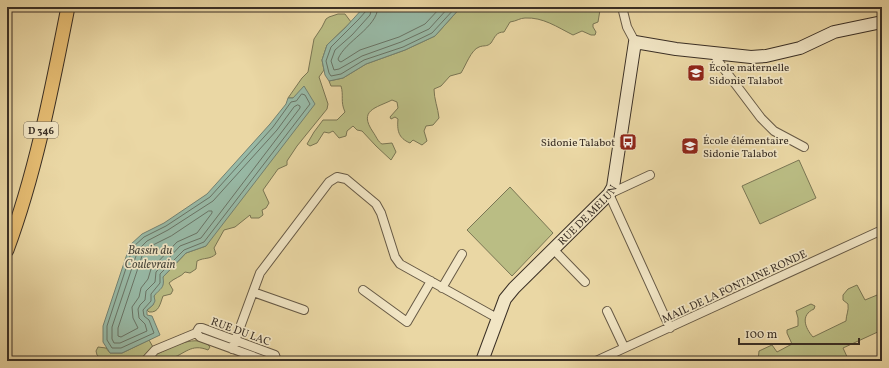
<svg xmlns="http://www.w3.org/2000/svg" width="889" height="368" font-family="Vollkorn,serif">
<rect width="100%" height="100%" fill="#ead7a4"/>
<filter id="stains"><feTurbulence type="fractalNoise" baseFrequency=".005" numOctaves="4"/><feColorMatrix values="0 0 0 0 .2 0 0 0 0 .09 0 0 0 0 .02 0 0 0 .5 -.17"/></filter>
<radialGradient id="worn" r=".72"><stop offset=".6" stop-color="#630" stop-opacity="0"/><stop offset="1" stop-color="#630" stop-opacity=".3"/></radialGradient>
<path fill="#babd84" stroke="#7a7654" d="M 461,7 L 599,7 L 600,10 L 598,22 L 593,24 L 593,27 L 596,32 L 595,35 L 591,35 L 582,31 L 573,35 C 557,27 543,17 525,18 C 520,18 517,21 510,22 L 504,32 C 496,32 495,37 491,43 C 487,47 484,45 479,47 C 471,50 466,65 461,73 L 450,76 L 441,86 L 434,89 C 434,99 438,108 439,118 L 433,125 L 426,126 L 424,131 L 427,141 L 422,145 L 413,140 L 410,143 C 398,138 397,130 398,119 L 395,117 L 391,119 L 390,117 L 398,108 L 397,102 L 392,100 C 376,108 358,110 373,132 C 376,136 378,142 382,144 L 392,143 L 396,152 L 391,160 L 376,146 L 362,131 L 357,130 L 353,126 L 347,131 L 346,136 L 339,138 L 333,131 L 329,133 L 324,132 L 317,143 L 310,146 L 307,144 L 314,132 L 323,120 L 337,120 L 345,112 C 340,101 344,96 341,86 L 331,86 L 329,81 L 343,78 L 366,64 L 405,50 L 435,36 Z
M 338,14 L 345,14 L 351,22 L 327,45 L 322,60 L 324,70 L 319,77 L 328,104 L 327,109 L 297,146 L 287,161 L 287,165 L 278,169 L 263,190 L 269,203 L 266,208 L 262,210 L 263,215 L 259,218 L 251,218 L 250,215 L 235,227 L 224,230 L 214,248 L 216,254 C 209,260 205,257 197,261 L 196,269 L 190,273 L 185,272 C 181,277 174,278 169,283 L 173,290 L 171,294 L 163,296 C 160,304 159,313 149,312 L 147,310 L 153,305 L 154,296 L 163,277 L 186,253 L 206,246 L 293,98 L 288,98 L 302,78 L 308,72 L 314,39 L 322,27 L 326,19 L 329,17 Z
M 799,160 L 816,198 L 760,224 L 742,186 Z
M 510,187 L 553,233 L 512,276 L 467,230 Z
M 857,285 L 865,300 L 882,293 L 882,330 L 843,348 L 849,361 L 758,361 L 759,351 L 772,345 L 777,352 L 792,344 L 787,333 L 787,330 L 798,326 L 798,318 L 796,311 L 811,304 L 815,306 L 814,309 C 800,315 805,328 813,337 L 846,321 C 846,315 849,311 848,304 L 843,300 L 843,295 L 848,289 Z
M 149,340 L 157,354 C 170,348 198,332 210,347 L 208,350 C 191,343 185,354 170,359 L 171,361 L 104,361 L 97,355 L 96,351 L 98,347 L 106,348 L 110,353 L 122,353 Z"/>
<path fill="#98baa7" stroke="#728273" d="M 364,7 L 461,7 L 435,36 L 405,50 L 366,64 L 343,78 L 329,81 L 325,75 L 322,60 L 327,45 L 345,28 Z
M 304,86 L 315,104 L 206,246 L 186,253 L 163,277 C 165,289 160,288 154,296 L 155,301 L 153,305 L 147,310 L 147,315 L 152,316 L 160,335 L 122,353 L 110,353 L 103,342 L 103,326 L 130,245 L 142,234 L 164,223 L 207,194 L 270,124 L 286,104 L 288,98 L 293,98 Z"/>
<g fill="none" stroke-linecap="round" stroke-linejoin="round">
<path stroke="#697466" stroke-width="1" d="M 367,7 L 366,11 L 359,19 L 331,47 L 326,61 L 329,73 L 331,76 L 341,74 L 364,60 L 403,47 L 432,33 L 456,7
M 372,7 L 370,15 L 352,35 L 335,50 L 331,61 L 334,70 L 339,69 L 362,56 L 401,42 L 429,29 L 449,7
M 378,7 C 377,28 345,41 338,59 L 339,61 L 341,62 L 360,50 L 399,37 L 425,24 L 441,7
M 302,94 L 305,95 L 310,104 L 204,242 L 184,250 L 160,274 L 160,283 L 151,294 L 151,301 L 143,310 L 144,316 L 149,320 L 154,333 L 121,348 L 112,348 L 107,340 L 107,326 L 133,247 L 144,237 L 166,226 L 210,197 L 273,127 L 291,102 L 296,101 Z
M 298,105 L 300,106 L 300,108 L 201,238 L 180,246 L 156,272 L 155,282 L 146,291 L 145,300 L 140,305 L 138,309 L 139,318 L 145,324 L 147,331 L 120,343 L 114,343 L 112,339 L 112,327 L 138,250 L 147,241 L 168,230 L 213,201 L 277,130 L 294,107 Z
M 209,211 L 212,211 L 212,213 L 197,233 L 177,242 L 151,269 L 148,279 L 141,288 L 139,297 L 132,307 L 133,318 L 138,328 L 121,337 L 118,336 L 118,328 L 143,253 L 151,246 L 171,236 Z"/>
<g stroke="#665945" stroke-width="10">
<path id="street" d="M 622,7 L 627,27 L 635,42
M 714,53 L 718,61 L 761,118 L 774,131 L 804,147
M 650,175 L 609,194 L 670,328
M 553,249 L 585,282
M 442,288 L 462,254
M 363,290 L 407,322 L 431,281
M 253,292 L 304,310
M 607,311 L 624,347
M 196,333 L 199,328 L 202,328 L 275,355 L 277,361
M 232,349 L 260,273 L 329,182 L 337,177 L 346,179 L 376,204 L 381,213 L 395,257 L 400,264 L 497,318
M 145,361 L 155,350 L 196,333 L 200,337 L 266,361
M 596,361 L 882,230"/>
</g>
<g stroke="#3a2f25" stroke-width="14">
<g id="secondary">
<path id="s1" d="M 482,361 L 505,299 L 514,288 L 609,194 L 613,187 L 635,42 L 676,49 L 751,57 L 766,56 L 800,48 L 834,32 L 882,22"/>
</g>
</g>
<g stroke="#3a2f25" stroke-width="15">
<path id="primary" d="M 7,250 C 36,172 52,88 68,7"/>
</g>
<use href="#street" stroke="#f1e5c4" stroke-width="8"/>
<use href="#secondary" stroke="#f1e5c4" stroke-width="12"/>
<use href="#primary" stroke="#e5bc72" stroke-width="13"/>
</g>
<defs>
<g id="school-square" transform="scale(0.9)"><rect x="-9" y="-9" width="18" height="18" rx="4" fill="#8f2418" stroke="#f1e5c4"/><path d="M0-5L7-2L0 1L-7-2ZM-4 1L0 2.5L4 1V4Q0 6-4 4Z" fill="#fff"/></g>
<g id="bus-square" transform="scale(0.9)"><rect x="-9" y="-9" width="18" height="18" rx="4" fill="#8f2418" stroke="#f1e5c4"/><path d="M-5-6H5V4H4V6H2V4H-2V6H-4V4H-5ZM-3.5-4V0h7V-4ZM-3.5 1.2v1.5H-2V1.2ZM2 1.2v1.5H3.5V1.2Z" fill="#fff"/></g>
</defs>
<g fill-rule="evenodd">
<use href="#school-square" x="696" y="73"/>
<use href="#bus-square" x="628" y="142"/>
<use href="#school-square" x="690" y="146"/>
</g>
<g text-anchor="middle" stroke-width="3.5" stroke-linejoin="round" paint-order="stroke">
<rect fill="#f1e5c4" stroke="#716655" stroke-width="1" x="24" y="122" width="34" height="16" rx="3"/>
<g font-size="10" font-weight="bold" fill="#3a2f25">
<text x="41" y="134">D 346</text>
</g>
<g font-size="11" fill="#3a2f25" stroke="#f1e5c4" text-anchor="start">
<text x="709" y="71">École maternelle<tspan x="709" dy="13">Sidonie Talabot</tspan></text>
<text x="703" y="144">École élémentaire<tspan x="703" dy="13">Sidonie Talabot</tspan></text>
<text x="615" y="146" text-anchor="end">Sidonie Talabot</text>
</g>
<g font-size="11" fill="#3a2f25" stroke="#f1e5c4">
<text dy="4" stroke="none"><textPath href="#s1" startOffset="184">RUE DE MELUN</textPath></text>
<text transform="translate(734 286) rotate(-25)" y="4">MAIL DE LA FONTAINE RONDE</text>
<text transform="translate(241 331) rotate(20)" y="4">RUE DU LAC</text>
</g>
<g font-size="12" font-style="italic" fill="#4d4b3f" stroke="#f1e5c4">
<text x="150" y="254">Bassin du<tspan x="150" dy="14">Coulevrain</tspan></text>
</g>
</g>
<rect width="889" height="368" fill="none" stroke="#ead7a4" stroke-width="24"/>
<rect x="8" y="8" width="873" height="352" fill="none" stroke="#3a2f25" stroke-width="2"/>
<rect x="12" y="12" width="865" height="344" fill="none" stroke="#3a2f25"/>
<path d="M739 338v6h120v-6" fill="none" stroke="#3a2f25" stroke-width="2"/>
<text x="745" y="338" font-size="12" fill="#3a2f25" stroke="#f1e5c4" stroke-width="3" paint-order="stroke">100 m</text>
<rect width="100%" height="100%" filter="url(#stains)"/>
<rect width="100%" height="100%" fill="url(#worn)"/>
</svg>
